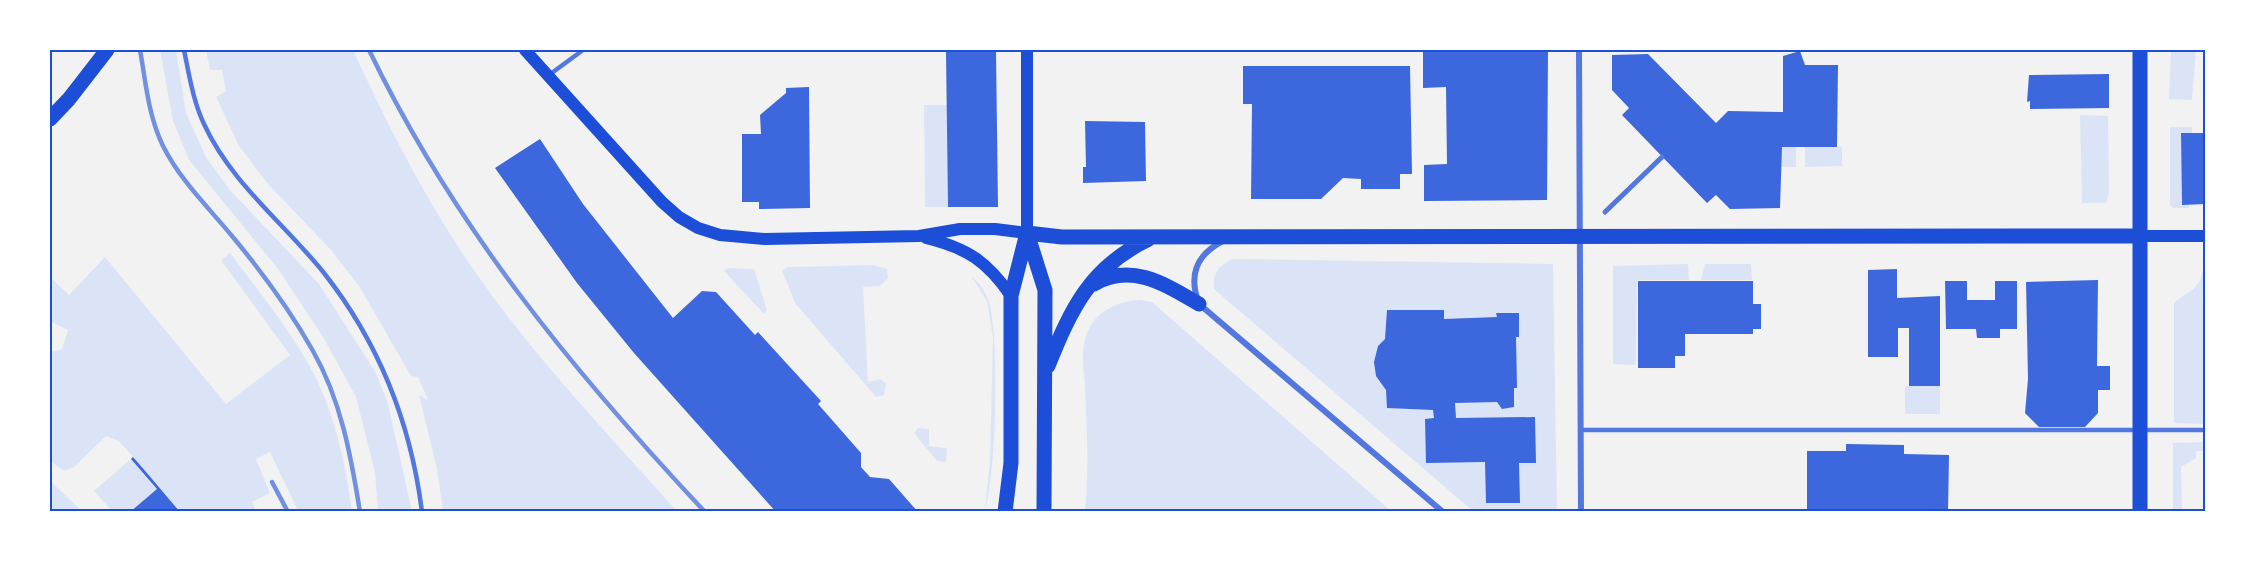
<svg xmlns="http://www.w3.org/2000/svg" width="2255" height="561" font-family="'DejaVu Sans',sans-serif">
<rect width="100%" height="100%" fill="#f2f2f2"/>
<path fill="#dbe4f7" d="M 160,50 L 176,50 L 186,113 L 206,157 L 229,189 L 319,284 L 376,373 L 388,404 L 412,511 L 378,511 L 375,473 L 356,397 L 323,337 L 278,269 L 189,160 L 173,121 Z
M 206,50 L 353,50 C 389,128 428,205 478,276 C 537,360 609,435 677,511 L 443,511 L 437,469 L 419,395 L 428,400 L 418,377 L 411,376 L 359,286 L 331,250 L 268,184 L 239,146 L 216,97 L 226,91 L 222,70 L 210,70 Z
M 2171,50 L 2196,50 L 2192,100 L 2169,99 Z
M 924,105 L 947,105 L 948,207 L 925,207 Z
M 2080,115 L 2108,116 L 2109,193 L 2106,203 L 2082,203 Z
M 2170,127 L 2192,127 L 2192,133 L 2181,134 L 2182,204 L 2189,205 L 2189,208 L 2173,208 L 2170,205 Z
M 1782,147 L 1796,147 L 1796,167 L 1781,167 Z
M 1805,147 L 1842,147 L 1842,166 L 1805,167 Z
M 230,253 C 260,293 293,333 316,378 C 336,419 346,467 352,511 L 298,511 L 270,452 L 256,459 L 270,493 L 252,502 L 256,511 L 112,511 L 94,491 L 133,457 L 119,441 L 106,436 L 74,467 L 64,471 L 50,461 L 50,362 L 52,352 L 62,349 L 68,330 L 50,321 L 50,277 L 69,295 L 105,257 L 226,404 L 290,355 L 221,260 Z
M 1232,259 L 1553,264 L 1557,511 L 1473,511 L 1214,289 C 1212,273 1219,266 1232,259 Z
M 1688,264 L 1689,280 L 1637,280 L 1636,365 L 1613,364 L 1613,266 Z
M 1705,264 L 1751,264 L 1752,280 L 1701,280 Z
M 873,265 L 887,269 L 888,278 L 880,286 L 863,287 L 868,382 L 881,379 L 886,384 L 884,395 L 876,397 L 795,303 L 782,270 L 789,267 Z
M 728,268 L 754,269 L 767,310 L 764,314 L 724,271 Z
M 2203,268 L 2206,268 L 2205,424 L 2174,423 L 2174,303 C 2186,292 2201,290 2203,268 Z
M 971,276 C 979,282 986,292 989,302 C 1000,341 996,472 985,511 L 990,461 L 993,338 L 987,301 Z
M 1140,300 L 1152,302 L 1391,511 L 1085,511 C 1089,471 1087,431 1085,391 C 1085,376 1081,359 1084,345 C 1088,315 1114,301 1140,300 Z
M 1905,386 L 1940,386 L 1940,414 L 1905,414 Z
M 918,428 L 929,429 L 929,446 L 947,448 L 946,462 L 937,461 L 914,433 Z
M 2205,442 L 2205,451 L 2196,451 L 2196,458 L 2181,467 L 2182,511 L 2173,511 L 2173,443 Z
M 50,481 L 82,511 L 50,511 Z"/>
<path fill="#3d67dc" d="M 1548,50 L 1547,200 L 1424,201 L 1424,165 L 1447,164 L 1446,87 L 1423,88 L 1423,52 Z
M 1800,51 L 1805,65 L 1838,65 L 1837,147 L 1782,147 L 1780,208 L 1730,209 L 1716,195 L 1707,203 L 1622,115 L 1629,108 L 1612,90 L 1612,55 L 1648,54 L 1716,123 L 1728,111 L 1783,112 L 1783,56 Z
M 946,52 L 996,52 L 998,207 L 948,207 Z
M 1243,66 L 1410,66 L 1412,174 L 1400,174 L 1400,189 L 1361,189 L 1361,179 L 1343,178 L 1321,199 L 1251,199 L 1252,104 L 1243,104 Z
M 2109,74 L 2109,108 L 2030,109 L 2030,101 L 2027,102 L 2029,75 Z
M 809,87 L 810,208 L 759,209 L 759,202 L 742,202 L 742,134 L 761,134 L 760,115 L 786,93 L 786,88 Z
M 1085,121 L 1145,122 L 1146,181 L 1083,183 L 1083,167 L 1086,167 Z
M 2181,133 L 2206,133 L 2206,204 L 2182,205 Z
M 540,139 L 583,204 L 673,318 L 702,291 L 716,292 L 755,335 L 758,332 L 821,401 L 818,404 L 861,453 L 861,467 L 870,477 L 889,479 L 918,512 L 776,512 L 634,353 L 577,283 L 495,168 Z
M 1897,269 L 1897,298 L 1940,296 L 1940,386 L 1909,386 L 1909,328 L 1898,328 L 1898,357 L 1868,357 L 1868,270 Z
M 2098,280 L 2097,366 L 2110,366 L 2110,390 L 2098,390 L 2098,413 L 2085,427 L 2039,427 L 2025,413 L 2028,379 L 2026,282 Z
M 1638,281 L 1753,281 L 1753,304 L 1761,304 L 1761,329 L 1753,329 L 1753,334 L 1685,334 L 1685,356 L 1675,356 L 1675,368 L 1638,368 Z
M 1945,281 L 1967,281 L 1967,300 L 1995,300 L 1995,281 L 2017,281 L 2017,329 L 2000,329 L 2000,338 L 1977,338 L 1976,329 L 1946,329 Z
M 1387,310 L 1444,310 L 1444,319 L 1497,317 L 1496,313 L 1519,313 L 1519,337 L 1516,337 L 1517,388 L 1514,388 L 1514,407 L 1502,409 L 1497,402 L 1455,403 L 1456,418 L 1535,417 L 1536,463 L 1519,463 L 1520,503 L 1486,503 L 1485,462 L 1426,463 L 1425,419 L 1434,418 L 1433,410 L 1387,408 L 1386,390 L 1376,376 L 1374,362 L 1378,346 L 1385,339 Z
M 1846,444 L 1904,445 L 1904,454 L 1949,455 L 1948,512 L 1807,512 L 1807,451 L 1846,451 Z
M 133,457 L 146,472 L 180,512 L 130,512 L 157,489 L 131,459 Z"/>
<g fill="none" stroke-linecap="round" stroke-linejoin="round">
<path stroke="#5277de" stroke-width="4.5" d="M 184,50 C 189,74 193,101 204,124 C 231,183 285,224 324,273 C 379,343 411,424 422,512
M 549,75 L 583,50
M 1581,430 L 2206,430"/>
<path stroke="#5277de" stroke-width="5" d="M 1605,212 L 1662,157"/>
<path stroke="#5277de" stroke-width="6" d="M 1579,50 L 1581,512
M 1225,240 C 1196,254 1188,275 1199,304 L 1443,512"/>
<path stroke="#1d4ed8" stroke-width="12" d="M 525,50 L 662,202 L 679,217 L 698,228 L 720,235 L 765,239 L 919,236 L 960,229 L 995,229 L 1027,233 L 1027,50
M 2140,236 L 2206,236
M 926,238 C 967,248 987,261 1011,296"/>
<path stroke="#1d4ed8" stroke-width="15" d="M 50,119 L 69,99 L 107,50
M 2140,236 L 2140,512"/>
<path stroke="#1d4ed8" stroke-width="15" d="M 1027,233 L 1062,237 L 2140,236 L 2140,50
M 1027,233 L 1045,290 L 1044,512
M 1094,284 C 1132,262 1166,285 1199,304
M 1048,366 C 1071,309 1090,267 1149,239
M 1005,512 L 1011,463 L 1011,296 L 1027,233"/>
<path stroke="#7290e2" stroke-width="4.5" d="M 140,50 C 146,83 148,115 163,146 C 180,180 208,207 232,236 C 262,272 290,310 313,351 C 341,400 351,456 360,512
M 369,50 C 454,226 572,370 705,512
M 272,482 L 288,512"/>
</g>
<rect width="2255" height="561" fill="none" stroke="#ffffff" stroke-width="102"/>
<rect x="51" y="51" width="2153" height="459" fill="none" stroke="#1d4ed8" stroke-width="2"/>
</svg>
